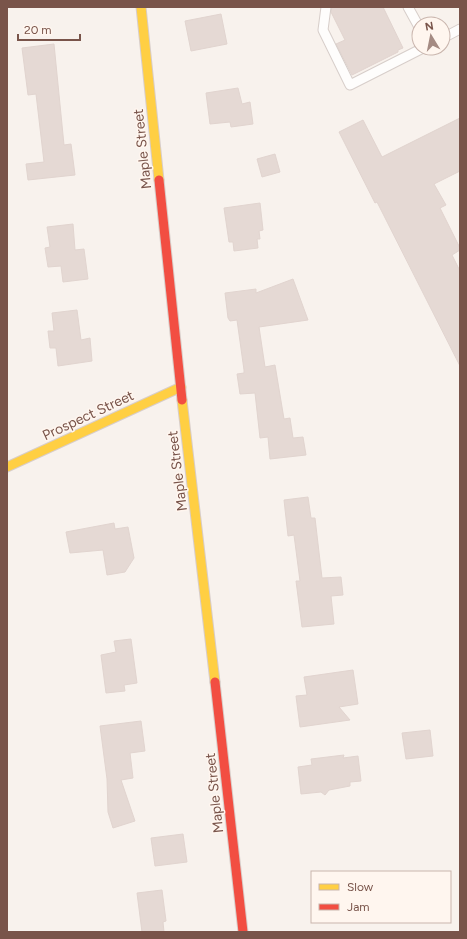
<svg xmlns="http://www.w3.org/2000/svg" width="467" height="939" font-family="Figtree,sans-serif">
<rect width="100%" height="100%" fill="#f8f2ed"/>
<path fill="#e5d9d4" stroke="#e1d4cf" d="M 332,7 L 383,7 L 403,48 L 398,50 L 398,52 L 352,75 L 336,44 L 345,40 L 331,12 Z
M 221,14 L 227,44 L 191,51 L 185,21 Z
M 54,44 L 64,145 L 71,144 L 75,175 L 28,180 L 26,164 L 44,162 L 36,94 L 28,95 L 22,48 Z
M 238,88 L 242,104 L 250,102 L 253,124 L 231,127 L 230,122 L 210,124 L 206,93 Z
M 460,118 L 460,171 L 434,184 L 446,205 L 440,208 L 460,248 L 460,250 L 452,255 L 460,271 L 460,366 L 377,202 L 375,203 L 339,132 L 363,120 L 382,157 Z
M 275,154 L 280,172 L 262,177 L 257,159 Z
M 260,203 L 263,230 L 259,231 L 260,239 L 257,239 L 258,248 L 234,251 L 233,242 L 229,242 L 224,208 Z
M 73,224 L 75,250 L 84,249 L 88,279 L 63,282 L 61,266 L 48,267 L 45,248 L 50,247 L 47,227 Z
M 293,279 L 308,320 L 259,327 L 265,367 L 275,365 L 284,419 L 290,418 L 293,438 L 303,437 L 306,455 L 270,459 L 268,437 L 260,438 L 255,393 L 240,394 L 237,374 L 244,373 L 244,370 L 237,320 L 230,321 L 228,318 L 225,293 L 256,289 L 256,293 Z
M 77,310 L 81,340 L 90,338 L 92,361 L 58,366 L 56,348 L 50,348 L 48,331 L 54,331 L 52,313 Z
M 308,497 L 311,518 L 315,518 L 322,578 L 341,577 L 343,595 L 331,596 L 334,624 L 302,627 L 296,581 L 300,581 L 294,535 L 288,536 L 284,500 Z
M 114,523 L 115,529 L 128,527 L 134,558 L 125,572 L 107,575 L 103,550 L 70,553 L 66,532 Z
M 131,639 L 137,683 L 124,685 L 125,691 L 106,693 L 101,655 L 116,652 L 114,641 Z
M 353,670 L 358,704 L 339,707 L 350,720 L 300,727 L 296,696 L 307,695 L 304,677 Z
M 141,721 L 145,751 L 130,753 L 133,778 L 121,780 L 135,821 L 113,828 L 108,812 L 107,779 L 100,726 Z
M 430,730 L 433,756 L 406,759 L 402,733 Z
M 344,755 L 343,758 L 358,756 L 361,781 L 350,782 L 350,786 L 329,790 L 325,795 L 321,792 L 301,794 L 298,767 L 312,765 L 311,759 Z
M 183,834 L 187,862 L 155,866 L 151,838 Z
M 162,890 L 166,921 L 163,922 L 164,932 L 142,932 L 137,893 Z"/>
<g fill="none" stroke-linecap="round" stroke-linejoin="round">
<g stroke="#d7ceca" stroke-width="11">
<path id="lane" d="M 326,7 L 323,30 L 350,85 L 423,48
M 408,7 L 419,27
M 443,38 L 460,29"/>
</g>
<g stroke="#d8cdc9" stroke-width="11">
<path id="slow" d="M 141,7 L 159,180
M 182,400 L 215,682
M 7,467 L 181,387"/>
</g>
<g stroke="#d8cdc9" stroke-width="11">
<path id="jam" d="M 159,180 L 182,400
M 215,682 L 243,932"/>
</g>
<use href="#lane" stroke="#fefdfc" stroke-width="9"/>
<use href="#slow" stroke="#ffcf43" stroke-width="9"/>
<use href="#jam" stroke="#f24e42" stroke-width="9"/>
</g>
<g text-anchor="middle" stroke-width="3" stroke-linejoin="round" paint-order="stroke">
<g font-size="14" fill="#79544a" stroke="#fff6ef">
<text transform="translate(142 149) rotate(-96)" y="5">Maple Street</text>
<text transform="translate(88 415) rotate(-25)" y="5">Prospect Street</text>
<text transform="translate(177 471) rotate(-97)" y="5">Maple Street</text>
<text transform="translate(214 793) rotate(-96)" y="5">Maple Street</text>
</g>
</g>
<rect width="467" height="939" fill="none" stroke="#79544a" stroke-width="16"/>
<rect x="311" y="871" width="140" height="52" fill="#fff6ef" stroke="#c9b5ad"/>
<rect x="319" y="884" width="20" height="6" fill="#ffcf43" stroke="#c9b5ad"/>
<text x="347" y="891" font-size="12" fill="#79544a">Slow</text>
<rect x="319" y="904" width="20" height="6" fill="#f24e42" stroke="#c9b5ad"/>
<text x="347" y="911" font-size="12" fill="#79544a">Jam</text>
<g transform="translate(431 36) rotate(350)"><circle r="19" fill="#fff6ef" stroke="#c9b5ad"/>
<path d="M0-3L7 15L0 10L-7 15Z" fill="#a58b83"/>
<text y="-6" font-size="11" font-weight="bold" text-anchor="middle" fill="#79544a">N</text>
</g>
<path d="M18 34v6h62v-6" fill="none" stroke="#79544a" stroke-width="2"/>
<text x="24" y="34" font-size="12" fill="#79544a" stroke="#fff6ef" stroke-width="3" paint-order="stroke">20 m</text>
</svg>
